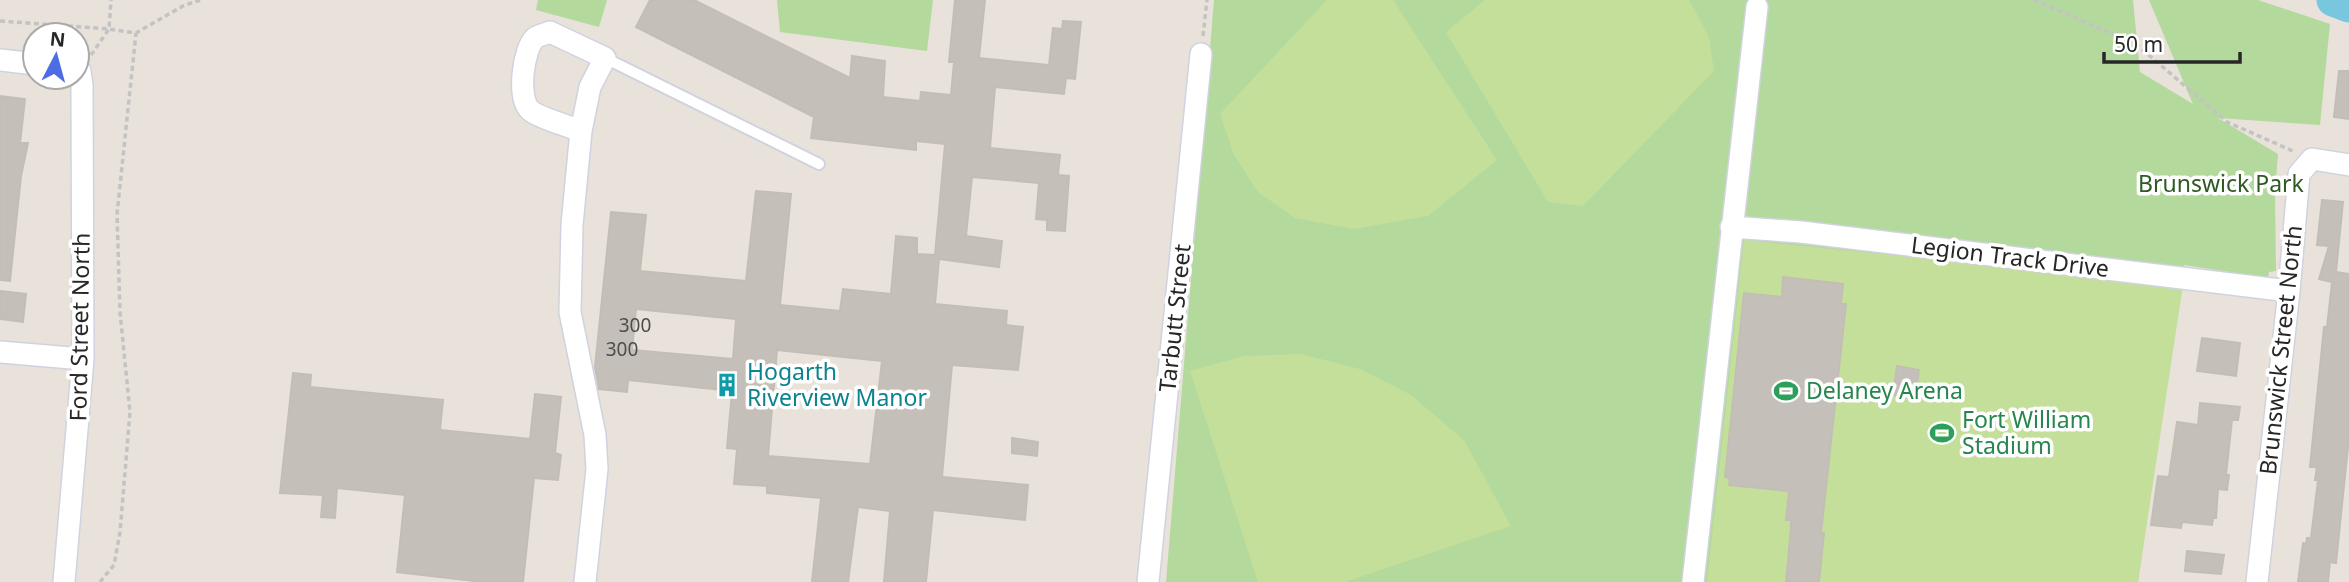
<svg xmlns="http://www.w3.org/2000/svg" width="2349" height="582" font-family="'Noto Sans',sans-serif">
<rect width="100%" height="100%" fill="#e8e2da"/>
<path fill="#b3d99d" d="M 538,0 L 607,0 L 599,27 L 536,10 Z
M 777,0 L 933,0 L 927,51 L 780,32 Z
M 1214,0 L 2133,0 L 2140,72 L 2193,104 L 2149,0 L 2258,0 L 2330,24 L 2320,125 L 2218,118 L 2278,154 L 2275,193 L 2276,271 L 2269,272 L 2268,278 L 2184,265 L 2138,582 L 1166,582 Z"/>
<path fill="#c4df9a" d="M 1327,0 L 1393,0 L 1497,160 L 1428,216 L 1354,229 L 1295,218 L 1258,192 L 1234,155 L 1220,114 Z
M 1485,0 L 1689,0 L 1709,37 L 1714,71 L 1583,206 L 1548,202 L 1446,32 Z
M 1744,240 L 2183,285 L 2138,582 L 1707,582 Z
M 1301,354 L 1360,369 L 1411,395 L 1464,440 L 1511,526 L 1345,582 L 1258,582 L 1190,371 L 1244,356 Z"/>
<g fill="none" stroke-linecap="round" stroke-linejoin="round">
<path stroke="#79c7df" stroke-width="33" d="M 2333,0 L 2349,6"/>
</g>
<path fill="#c4c0b9" stroke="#c3beb5" stroke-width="2" fill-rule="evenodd" d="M 650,0 L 694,0 L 850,78 L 852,56 L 885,61 L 883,97 L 920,101 L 921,92 L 951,95 L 954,62 L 949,62 L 955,0 L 985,0 L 979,58 L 1049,65 L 1053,28 L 1062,29 L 1063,21 L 1081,22 L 1075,79 L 1066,78 L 1064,94 L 995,87 L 990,148 L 1060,155 L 1058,175 L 1069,176 L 1065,231 L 1047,230 L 1047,220 L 1036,219 L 1039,183 L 972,177 L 966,236 L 1002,241 L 999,267 L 939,259 L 935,304 L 1007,311 L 1006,325 L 1023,327 L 1018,370 L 952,365 L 942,477 L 1028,485 L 1025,520 L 933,510 L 926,582 L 884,582 L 890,511 L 858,507 L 848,582 L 812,582 L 821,498 L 767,493 L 767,486 L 734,484 L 737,449 L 727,448 L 732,391 L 628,380 L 627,392 L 599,389 L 595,367 L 611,212 L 646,215 L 640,271 L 746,281 L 756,191 L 791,194 L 780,305 L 840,311 L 843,289 L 891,294 L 896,236 L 917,238 L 917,254 L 935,255 L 945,144 L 916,141 L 916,150 L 811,138 L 814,117 L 636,27 ZM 636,309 L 736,319 L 733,359 L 632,350 ZM 777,350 L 882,361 L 870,464 L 768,456 Z
M 2339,71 L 2349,71 L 2349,119 L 2334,117 Z
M 0,96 L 25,99 L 20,143 L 28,143 L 21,176 L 10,281 L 0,280 Z
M 2322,200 L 2343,202 L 2336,272 L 2349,274 L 2349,437 L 2336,563 L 2330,562 L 2328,582 L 2298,582 L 2303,543 L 2306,544 L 2307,538 L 2311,538 L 2318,480 L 2315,480 L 2317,467 L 2310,467 L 2324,327 L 2327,327 L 2332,282 L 2319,279 L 2329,246 L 2317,245 Z
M 1783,277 L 1843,284 L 1841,304 L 1846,304 L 1821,533 L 1824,533 L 1819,582 L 1786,582 L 1791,528 L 1791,520 L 1786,520 L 1789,491 L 1729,485 L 1730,478 L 1725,477 L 1744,293 L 1782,297 Z
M 0,291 L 26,294 L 23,322 L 0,319 Z
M 2202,338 L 2240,343 L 2236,376 L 2197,371 Z
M 1897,366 L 1919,370 L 1915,399 L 1893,395 Z
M 293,373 L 311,375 L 310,387 L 443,400 L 440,430 L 530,439 L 535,394 L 561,397 L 555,453 L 561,455 L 558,480 L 534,478 L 523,582 L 483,582 L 397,572 L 405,495 L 337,488 L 335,518 L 321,517 L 323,495 L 280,493 Z
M 2200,403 L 2240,407 L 2238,420 L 2232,420 L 2226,475 L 2229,475 L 2227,490 L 2218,489 L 2216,518 L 2213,518 L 2212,525 L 2182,522 L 2181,528 L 2151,525 L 2158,476 L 2169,477 L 2177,422 L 2198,425 Z
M 1012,438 L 1038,442 L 1037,456 L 1012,453 Z
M 2187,551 L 2224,555 L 2221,574 L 2185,571 Z"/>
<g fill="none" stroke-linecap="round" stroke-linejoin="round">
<g stroke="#d0d3df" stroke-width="14">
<path id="lane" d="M 605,58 L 819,164"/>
</g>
<g stroke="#d0d3df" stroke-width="24">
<path id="street" d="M 0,60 L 35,64
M 581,131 L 590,87 L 605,58 L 550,32 C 546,34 539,35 535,38 C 523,49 517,98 530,110 C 537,117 571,127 581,131 L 572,225 L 570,312 L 595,435 L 597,469 L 585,582
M 1731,227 L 1801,232 L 2289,291
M 0,352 L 83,359
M 64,582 L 83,359 L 82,86 L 80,71 L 77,69
M 1148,582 L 1201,54
M 1693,582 L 1757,7
M 2257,582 L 2289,291 L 2299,174 L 2312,159 L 2349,165"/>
</g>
<path stroke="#c3c3c3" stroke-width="3.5" stroke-dasharray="5 3.5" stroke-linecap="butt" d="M 2034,0 L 2136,44 L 2227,122 L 2293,151
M 0,21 L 109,29 L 136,33 L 183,6 L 200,0
M 1203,36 L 1207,0
M 91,55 L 109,29 L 111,0
M 100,582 L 114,565 L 120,532 L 130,412 L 120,312 L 117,214 L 136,33"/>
<use href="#lane" stroke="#fff" stroke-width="10"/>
<use href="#street" stroke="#fff" stroke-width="21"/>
</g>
<defs>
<g id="building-bare" transform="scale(1.89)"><path d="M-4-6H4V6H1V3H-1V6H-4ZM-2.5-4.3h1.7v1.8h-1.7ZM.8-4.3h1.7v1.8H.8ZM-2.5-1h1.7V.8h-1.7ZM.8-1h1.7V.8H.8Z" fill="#0f9aa8" stroke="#fff" stroke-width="2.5" paint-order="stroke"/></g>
<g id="stadium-bare" transform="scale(1.89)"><path d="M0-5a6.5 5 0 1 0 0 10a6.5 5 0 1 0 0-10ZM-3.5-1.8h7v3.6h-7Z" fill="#2e9e5b" stroke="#fff" stroke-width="2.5" paint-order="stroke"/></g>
</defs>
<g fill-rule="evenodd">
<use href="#building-bare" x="727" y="385"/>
<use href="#stadium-bare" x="1786" y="391"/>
<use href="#stadium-bare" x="1942" y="433"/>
</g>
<g text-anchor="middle" stroke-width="7" stroke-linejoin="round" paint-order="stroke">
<g font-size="19" fill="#4e4d4c">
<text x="635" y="332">300</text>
<text x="622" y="356">300</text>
</g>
<g font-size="23" fill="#2f5a21" stroke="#fff">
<text x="2221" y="192">Brunswick Park</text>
</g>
<g font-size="23" fill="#272727" stroke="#fff">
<text transform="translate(2010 257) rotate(7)" y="8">Legion Track Drive</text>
<text transform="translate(1175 318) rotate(-84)" y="8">Tarbutt Street</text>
<text transform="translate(80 327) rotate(-89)" y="8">Ford Street North</text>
<text transform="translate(2281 350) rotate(-84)" y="8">Brunswick Street North</text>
</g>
<g font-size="23" fill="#0d838f" stroke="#fff" text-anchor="start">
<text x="747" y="380">Hogarth<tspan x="747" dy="26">Riverview Manor</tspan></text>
</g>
<g font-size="23" fill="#27864d" stroke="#fff" text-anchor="start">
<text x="1806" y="399">Delaney Arena</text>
<text x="1962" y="428">Fort William<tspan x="1962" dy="26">Stadium</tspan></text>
</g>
</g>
<g transform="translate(56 56) rotate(6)"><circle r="33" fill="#ffffff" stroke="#a9a9a9" stroke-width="2"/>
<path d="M0-5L12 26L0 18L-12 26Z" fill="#4c6de3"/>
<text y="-10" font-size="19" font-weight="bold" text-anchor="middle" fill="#272727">N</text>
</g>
<path d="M2104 52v10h136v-10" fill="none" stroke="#272727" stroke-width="3.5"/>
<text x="2114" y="52" font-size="21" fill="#272727" stroke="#ffffff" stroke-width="5" paint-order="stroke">50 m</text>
</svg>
